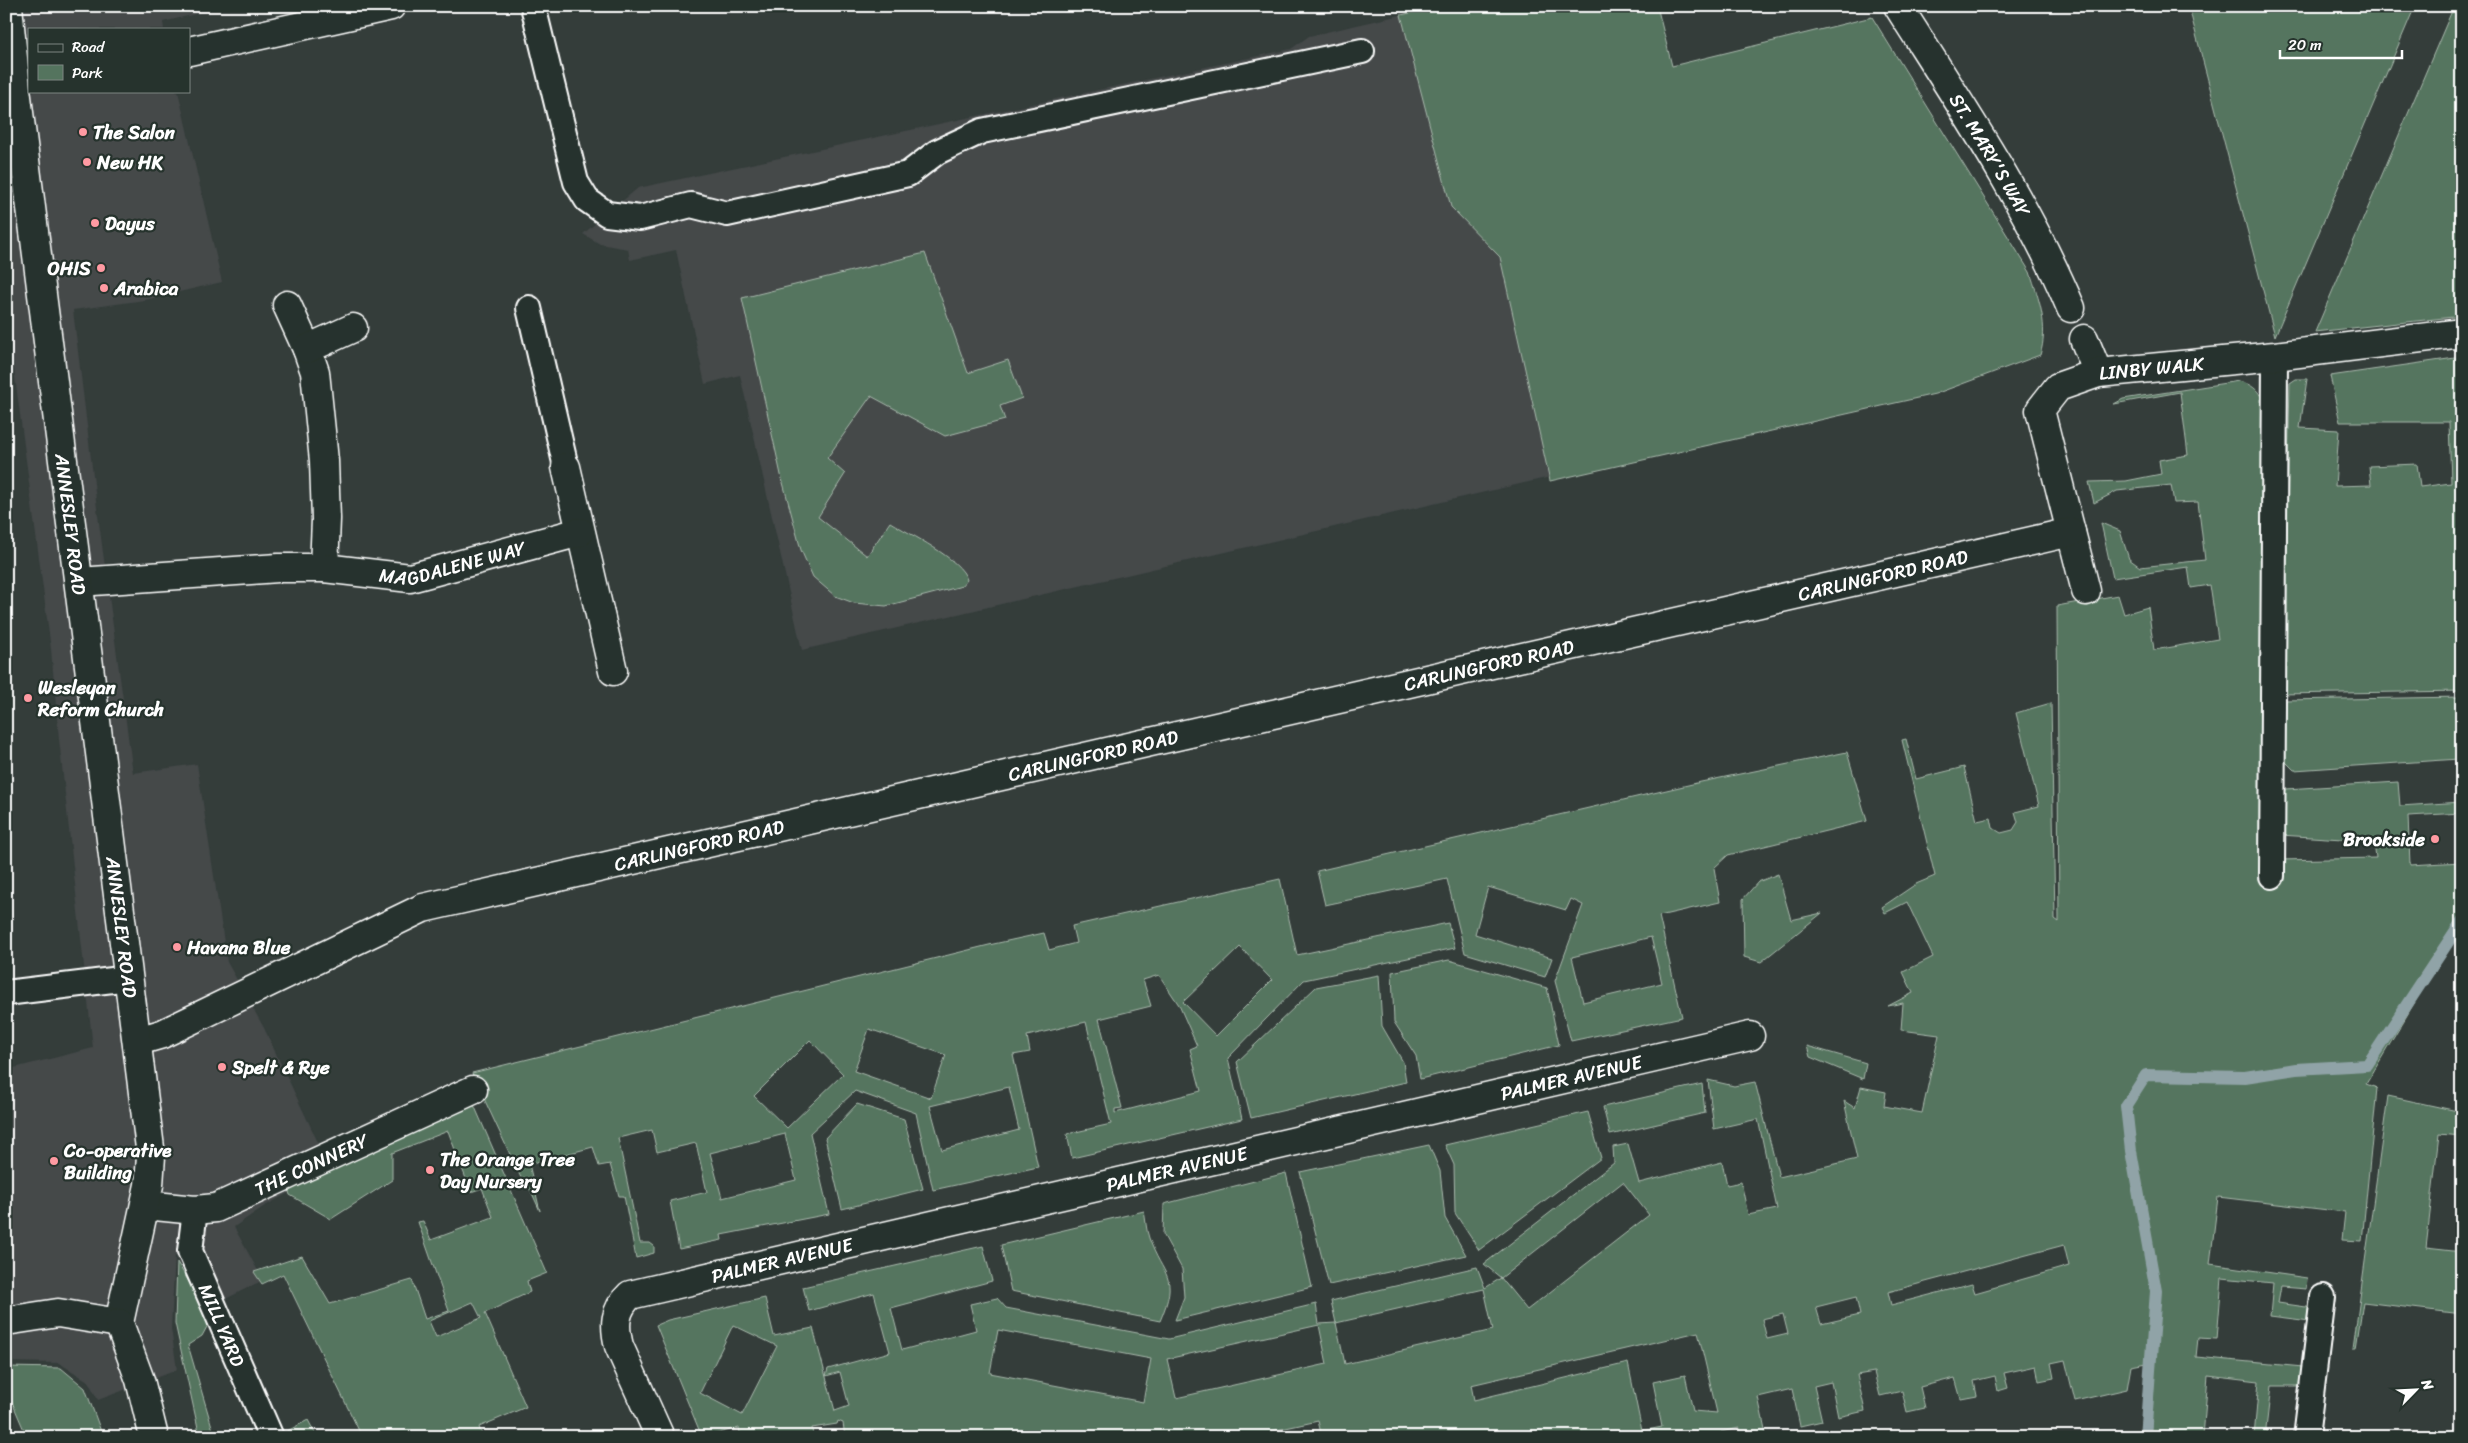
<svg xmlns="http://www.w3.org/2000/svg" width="2468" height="1443" font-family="Sriracha,sans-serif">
<rect width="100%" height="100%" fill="#343d3a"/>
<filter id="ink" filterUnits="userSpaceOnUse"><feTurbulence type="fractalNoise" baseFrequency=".02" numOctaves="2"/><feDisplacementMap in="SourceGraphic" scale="10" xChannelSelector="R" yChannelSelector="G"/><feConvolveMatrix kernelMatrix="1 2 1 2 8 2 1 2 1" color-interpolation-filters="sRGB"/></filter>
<g filter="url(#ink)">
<path fill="#444849" d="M 6,6 L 229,6 L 163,22 L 164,29 L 29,29 L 29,91 L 178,91 L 222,282 L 145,300 L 73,310 L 97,508 L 133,773 L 197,764 L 227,962 L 264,1028 L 331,1170 L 263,1207 L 234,1227 L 263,1280 L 208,1308 L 175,1255 L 171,1328 L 177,1370 L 98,1400 L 88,1381 L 59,1363 L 6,1362 L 6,1070 L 93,1048 L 59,739 L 51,649 L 6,309 Z
M 1440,6 L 1657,6 L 1672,66 L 1872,17 L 2030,272 L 2042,310 L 1935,388 L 802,650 L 740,375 L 705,384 L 676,250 L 630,260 L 628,249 L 600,244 L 583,234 L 638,188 L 1291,49 L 1309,36 Z"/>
<path fill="#54745e" stroke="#aabaae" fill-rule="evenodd" d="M 1440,6 L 1657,6 L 1672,66 L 1872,17 L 2030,272 C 2039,300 2049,326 2040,355 L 1935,394 L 1550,481 L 1500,257 L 1451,207 L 1401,15 Z
M 2189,6 L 2415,6 L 2275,336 L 2192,19 Z
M 2454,6 L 2462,6 L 2462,316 L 2315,332 Z
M 925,253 L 968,373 L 1008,360 L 1022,398 L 1000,406 L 1005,420 L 945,436 L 871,396 L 827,458 L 845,474 L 818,517 L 867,556 L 890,522 C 909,534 962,559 967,580 L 962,586 L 886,606 L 854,603 L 835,596 L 813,577 L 801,550 L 781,475 L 742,298 Z
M 2462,357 L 2462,691 L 2279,694 L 2283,562 L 2286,561 L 2290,383 L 2296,379 L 2307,379 L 2300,428 L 2339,430 L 2335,486 L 2371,485 L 2369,466 L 2417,464 L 2420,487 L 2451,483 L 2449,422 L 2340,422 L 2330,376 Z
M 2239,381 C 2260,387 2262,396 2267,417 L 2279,860 L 2376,858 L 2374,841 L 2280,835 L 2286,789 L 2398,782 L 2400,806 L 2462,802 L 2462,813 L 2408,816 L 2410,865 L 2462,862 L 2462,923 L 2366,1084 L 2377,1088 L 2362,1241 L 2342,1240 L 2345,1212 L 2218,1197 L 2210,1264 L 2307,1278 L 2306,1289 L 2281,1287 L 2278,1303 L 2313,1308 L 2310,1321 L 2270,1316 L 2273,1283 L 2222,1278 L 2217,1339 L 2198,1338 L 2196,1357 L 2303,1367 L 2302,1386 L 2271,1386 L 2266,1429 L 2270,1437 L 2254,1437 L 2259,1381 L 2208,1375 L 2203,1437 L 2150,1437 L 2152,1382 L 2147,1363 L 2131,1366 L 2127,1389 L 2075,1401 L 2065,1360 L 2051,1363 L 2054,1378 L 2039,1381 L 2036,1366 L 2004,1373 L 2008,1388 L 1998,1391 L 1995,1376 L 1974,1381 L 1977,1396 L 1961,1399 L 1955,1378 L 1920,1387 L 1925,1408 L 1907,1412 L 1902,1391 L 1880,1396 L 1874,1372 L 1857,1375 L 1865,1411 L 1838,1417 L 1831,1382 L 1814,1386 L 1822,1421 L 1800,1426 L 1792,1389 L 1758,1397 L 1766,1434 L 1741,1437 L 1739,1428 L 1721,1432 L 1722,1437 L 1322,1437 L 1318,1421 L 1272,1431 L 1273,1437 L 845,1437 L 843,1423 L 838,1421 L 837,1424 L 812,1428 L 813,1437 L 741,1437 L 739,1428 L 702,1437 L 656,1325 L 668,1320 L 765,1298 L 774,1336 L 813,1328 L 835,1411 L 849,1406 L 840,1372 L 826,1376 L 828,1369 L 890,1352 L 874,1293 L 809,1311 L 803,1287 L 983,1246 L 992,1281 L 891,1308 L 902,1350 L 976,1330 L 970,1304 L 997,1298 L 1006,1308 L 1169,1339 L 1316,1304 L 1319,1324 L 1336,1323 L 1331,1301 L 1477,1267 L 1485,1288 L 1501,1278 L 1484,1264 L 1614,1163 L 1613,1147 L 1628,1144 L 1639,1183 L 1722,1162 L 1727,1185 L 1741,1182 L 1748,1215 L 1777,1209 L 1758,1119 L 1714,1129 L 1708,1080 L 1734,1086 L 1755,1082 L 1779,1177 L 1857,1159 L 1844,1101 L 1855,1108 L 1861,1087 L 1886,1092 L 1884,1106 L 1922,1113 L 1939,1035 L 1901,1030 L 1903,1003 L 1888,1006 L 1913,993 L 1903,972 L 1933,957 L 1907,902 L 1885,913 L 1882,907 L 1916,884 L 1935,876 L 1902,740 L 1906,739 L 1916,779 L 1964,767 L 1977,821 L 1991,818 L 1993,828 L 2001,833 L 2013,830 L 2018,822 L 2015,812 L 2039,806 L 2016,713 L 2051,703 L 2055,919 L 2059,922 L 2057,606 L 2118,595 L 2124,614 L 2148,607 L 2154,650 L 2218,639 L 2210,585 L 2191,588 L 2188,567 L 2113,578 L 2101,523 L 2120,531 L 2129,559 L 2140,567 L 2205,560 L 2198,502 L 2174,503 L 2171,485 L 2117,491 L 2094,503 L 2089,482 L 2126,481 L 2161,474 L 2159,460 L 2188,455 L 2180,392 L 2114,404 L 2123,399 ZM 1623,1182 L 1649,1215 L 1527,1310 L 1501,1278 ZM 2064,1245 L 2069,1266 L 1975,1293 L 1972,1284 L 1891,1305 L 1888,1292 ZM 1484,1289 L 1493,1330 L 1345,1364 L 1336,1323 ZM 1856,1297 L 1860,1315 L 1821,1324 L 1816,1307 ZM 1783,1314 L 1788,1334 L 1767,1339 L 1762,1319 ZM 733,1325 L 777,1346 L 742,1415 L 700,1393 ZM 1319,1325 L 1327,1364 L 1176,1398 L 1167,1359 ZM 998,1330 L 1151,1359 L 1143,1402 L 990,1373 ZM 1698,1332 L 1717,1413 L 1693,1411 L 1685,1375 L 1653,1382 L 1662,1427 L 1642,1431 L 1628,1363 L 1474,1400 L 1471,1385 Z
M 2462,697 L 2462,799 L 2459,759 L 2294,770 L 2282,758 L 2283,700 Z
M 1847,752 L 1867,821 L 1728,855 L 1714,868 L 1720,902 L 1659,916 L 1682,1017 L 1571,1041 L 1555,981 L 1583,905 L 1571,899 L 1566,910 L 1488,887 L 1475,934 L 1552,958 L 1545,977 L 1465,953 L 1447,879 L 1325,905 L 1317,871 L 1701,782 ZM 1651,937 L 1662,983 L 1583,1002 L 1572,957 Z
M 1778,874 L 1791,920 L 1822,913 L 1761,962 L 1744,957 L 1743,899 L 1758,882 Z
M 1280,879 L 1297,955 L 1448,923 L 1455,948 L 1304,980 L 1228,1058 L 1242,1119 L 1072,1158 L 1067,1134 L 1111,1124 L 1086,1022 L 1027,1036 L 1030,1052 L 1013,1055 L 1038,1167 L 933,1190 L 916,1113 L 855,1091 L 810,1133 L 829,1214 L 721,1235 L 722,1240 L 679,1249 L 670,1201 L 707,1192 L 696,1143 L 657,1152 L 652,1130 L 618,1138 L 640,1243 L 650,1243 L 654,1246 L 654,1253 L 636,1258 L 624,1196 L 619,1196 L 610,1164 L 599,1166 L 593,1147 L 529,1164 L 540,1211 L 531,1191 L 522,1180 L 472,1073 L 989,945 L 1044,933 L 1049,950 L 1076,943 L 1072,926 ZM 1240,947 L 1272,980 L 1216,1036 L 1183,1002 ZM 1159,975 L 1179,1005 L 1197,1046 L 1190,1049 L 1201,1091 L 1115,1113 L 1115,1109 L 1122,1108 L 1099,1019 L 1151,1006 L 1143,980 ZM 869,1029 L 946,1055 L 931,1098 L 854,1071 ZM 810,1040 L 843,1074 L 787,1128 L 754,1096 ZM 1009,1087 L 1019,1130 L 942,1150 L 930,1106 ZM 785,1134 L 796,1180 L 722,1198 L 710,1153 Z
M 1449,960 L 1547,988 L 1559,1045 L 1420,1079 L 1416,1056 L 1394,1022 L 1392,972 Z
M 1379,975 L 1382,1026 L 1403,1062 L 1406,1082 L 1251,1118 L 1237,1062 L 1316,987 Z
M 1807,1046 L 1866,1063 L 1863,1079 L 1810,1057 Z
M 1702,1084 L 1705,1113 L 1610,1135 L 1603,1107 Z
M 2388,1096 L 2462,1112 L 2462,1136 L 2439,1134 L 2426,1248 L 2462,1252 L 2462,1314 L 2363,1302 L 2356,1348 L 2353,1348 Z
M 471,1098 L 547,1273 L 527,1281 L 530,1292 L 485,1313 L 526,1407 L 479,1427 L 483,1437 L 362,1437 L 283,1274 L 262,1284 L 254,1272 L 302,1256 L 330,1304 L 412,1280 L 425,1319 L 449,1311 L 418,1222 L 423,1221 L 431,1240 L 493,1217 L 482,1188 L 471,1192 L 448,1131 L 392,1153 L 392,1180 L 331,1219 L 290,1195 L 287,1185 ZM 473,1302 L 481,1318 L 436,1337 L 429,1321 Z
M 857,1104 L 904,1119 L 923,1189 L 842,1209 L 825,1138 Z
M 1588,1112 L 1601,1158 L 1479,1250 L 1455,1213 L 1454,1165 L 1445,1145 Z
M 1429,1145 L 1440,1171 L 1445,1218 L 1466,1255 L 1329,1285 L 1300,1172 Z
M 1286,1173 L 1312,1287 L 1175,1320 L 1184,1297 L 1182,1269 L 1163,1234 L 1164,1204 Z
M 1144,1211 C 1146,1220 1146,1230 1149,1238 C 1163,1278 1180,1274 1160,1321 L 1011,1291 L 1001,1245 Z
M 177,1262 L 204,1307 L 209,1323 L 202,1336 L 188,1345 L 215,1437 L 200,1437 L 175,1323 Z
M 6,1367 L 61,1368 L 85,1388 L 103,1437 L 27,1437 L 6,1388 Z
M 308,1420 L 317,1437 L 276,1437 Z"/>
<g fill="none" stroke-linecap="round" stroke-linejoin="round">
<path stroke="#90a3a7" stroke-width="12" d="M 2145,1437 L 2156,1291 L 2131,1151 L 2126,1106 L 2146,1075 L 2245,1077 L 2296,1069 L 2367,1065 L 2462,921"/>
<g stroke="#fff" stroke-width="28">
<g id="service">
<path d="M 533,6 L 576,182 L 587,200 L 607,214 L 640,218 L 691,205 L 727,214 L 908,174 L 937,152 L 982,131 L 1362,51"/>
<path d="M 529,308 L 566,467"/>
<path d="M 2272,876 L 2275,356"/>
<path d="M 6,993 L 129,978"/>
<path id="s1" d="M 195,1210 L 190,1251 L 271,1437"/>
<path d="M 2306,1437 L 2323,1297"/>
</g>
</g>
<g stroke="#fff" stroke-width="31">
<g id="minor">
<path id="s2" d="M 1898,6 C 1960,104 2026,201 2071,308"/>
<path d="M 189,51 L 391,6"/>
<path d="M 287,305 L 307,349 L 315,372 L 324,461 L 326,519 L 324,568"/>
<path d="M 2084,339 L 2098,373"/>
<path d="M 307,349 L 353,328"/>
<path d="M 566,467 L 613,671"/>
<path id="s3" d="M 79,582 L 278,568 L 324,568 L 410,578 L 580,532"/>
<path id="s4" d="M 2086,591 L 2040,410 L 2058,387 L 2098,373 L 2275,356 L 2462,333"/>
<path id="s5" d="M 138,1041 L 162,1034 L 423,908 L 2071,532"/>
<path id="s6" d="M 145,1205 L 195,1210 L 216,1208 L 473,1090"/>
<path id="s7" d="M 660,1437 L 619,1346 C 614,1326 614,1310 630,1295 L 1750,1036"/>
</g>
</g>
<g stroke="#fff" stroke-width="31">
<g id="tertiary">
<path id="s8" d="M 8,6 L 16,89 L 151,1156 L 149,1185 L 119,1323"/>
<path d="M 6,1321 L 58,1313 L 119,1323"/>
<path d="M 119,1323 L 140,1380 L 154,1437"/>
</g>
</g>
<use href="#service" stroke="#26332d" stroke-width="24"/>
<use href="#minor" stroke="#26332d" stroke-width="28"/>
<use href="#tertiary" stroke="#26332d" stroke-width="28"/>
</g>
</g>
<g fill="#ff9aa2" stroke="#26332d" stroke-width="2">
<circle cx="83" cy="132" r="5"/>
<circle cx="87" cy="162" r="5"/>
<circle cx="95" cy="223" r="5"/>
<circle cx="101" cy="268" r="5"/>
<circle cx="104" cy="288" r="5"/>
<circle cx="28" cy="698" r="5"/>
<circle cx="2435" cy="839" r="5"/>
<circle cx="177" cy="947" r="5"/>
<circle cx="222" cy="1067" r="5"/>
<circle cx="54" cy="1161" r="5"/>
<circle cx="430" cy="1170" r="5"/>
</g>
<g text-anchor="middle" stroke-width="4.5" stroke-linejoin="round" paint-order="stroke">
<g font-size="19" font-weight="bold" fill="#fff" stroke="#26332d" text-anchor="start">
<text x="93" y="139">The Salon</text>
<text x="97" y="169">New HK</text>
<text x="105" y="230">Dayus</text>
<text x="91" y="275" text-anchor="end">OHIS</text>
<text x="114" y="295">Arabica</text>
<text x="38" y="694">Wesleyan<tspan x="38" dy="22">Reform Church</tspan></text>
<text x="2425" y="846" text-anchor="end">Brookside</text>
<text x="187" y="954">Havana Blue</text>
<text x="232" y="1074">Spelt &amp; Rye</text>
<text x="64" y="1157">Co-operative<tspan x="64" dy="22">Building</tspan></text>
<text x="440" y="1166">The Orange Tree<tspan x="440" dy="22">Day Nursery</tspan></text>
</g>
<g font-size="19" fill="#fff" stroke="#26332d">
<text dy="7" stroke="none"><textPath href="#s2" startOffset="175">ST. MARY'S WAY</textPath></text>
<text dy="7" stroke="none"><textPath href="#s4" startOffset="312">LINBY WALK</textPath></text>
<text dy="7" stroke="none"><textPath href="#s8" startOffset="522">ANNESLEY ROAD</textPath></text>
<text dy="7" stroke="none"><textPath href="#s3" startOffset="376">MAGDALENE WAY</textPath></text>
<text dy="7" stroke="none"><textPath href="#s5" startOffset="1812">CARLINGFORD ROAD</textPath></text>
<text dy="7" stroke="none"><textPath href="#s5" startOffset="1408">CARLINGFORD ROAD</textPath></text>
<text dy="7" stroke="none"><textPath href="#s5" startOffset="1002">CARLINGFORD ROAD</textPath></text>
<text dy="7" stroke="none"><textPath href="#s5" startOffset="598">CARLINGFORD ROAD</textPath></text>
<text dy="7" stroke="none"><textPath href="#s8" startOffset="928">ANNESLEY ROAD</textPath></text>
<text dy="7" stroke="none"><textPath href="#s7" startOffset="1121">PALMER AVENUE</textPath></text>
<text dy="7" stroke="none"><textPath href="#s6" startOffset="176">THE CONNERY</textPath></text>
<text dy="7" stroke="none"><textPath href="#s7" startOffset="716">PALMER AVENUE</textPath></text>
<text dy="7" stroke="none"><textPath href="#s7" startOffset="311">PALMER AVENUE</textPath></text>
<text dy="7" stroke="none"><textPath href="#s1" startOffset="122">MILL YARD</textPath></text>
</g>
</g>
<rect width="2468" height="1443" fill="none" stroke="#26332d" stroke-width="25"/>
<rect x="12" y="12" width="2443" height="1418" fill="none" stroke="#fff" stroke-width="2" filter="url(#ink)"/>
<rect x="28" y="28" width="162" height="65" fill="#26332d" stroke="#7d8581"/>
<rect x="38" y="44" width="25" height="8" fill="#26332d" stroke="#7d8581"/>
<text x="72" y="52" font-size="15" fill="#ffffff">Road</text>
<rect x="38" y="65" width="25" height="15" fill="#54745e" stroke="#7d8581"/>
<text x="72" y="78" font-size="15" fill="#ffffff">Park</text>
<g transform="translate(2416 1390) rotate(66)" stroke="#26332d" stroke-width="4" paint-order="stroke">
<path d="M0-4L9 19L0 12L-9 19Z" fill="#ffffff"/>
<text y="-8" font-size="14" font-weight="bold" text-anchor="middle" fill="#ffffff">N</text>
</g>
<path d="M2280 50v8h122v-8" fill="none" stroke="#ffffff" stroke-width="2.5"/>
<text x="2288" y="50" font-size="15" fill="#ffffff" stroke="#26332d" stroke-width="4" paint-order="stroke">20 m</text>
</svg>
